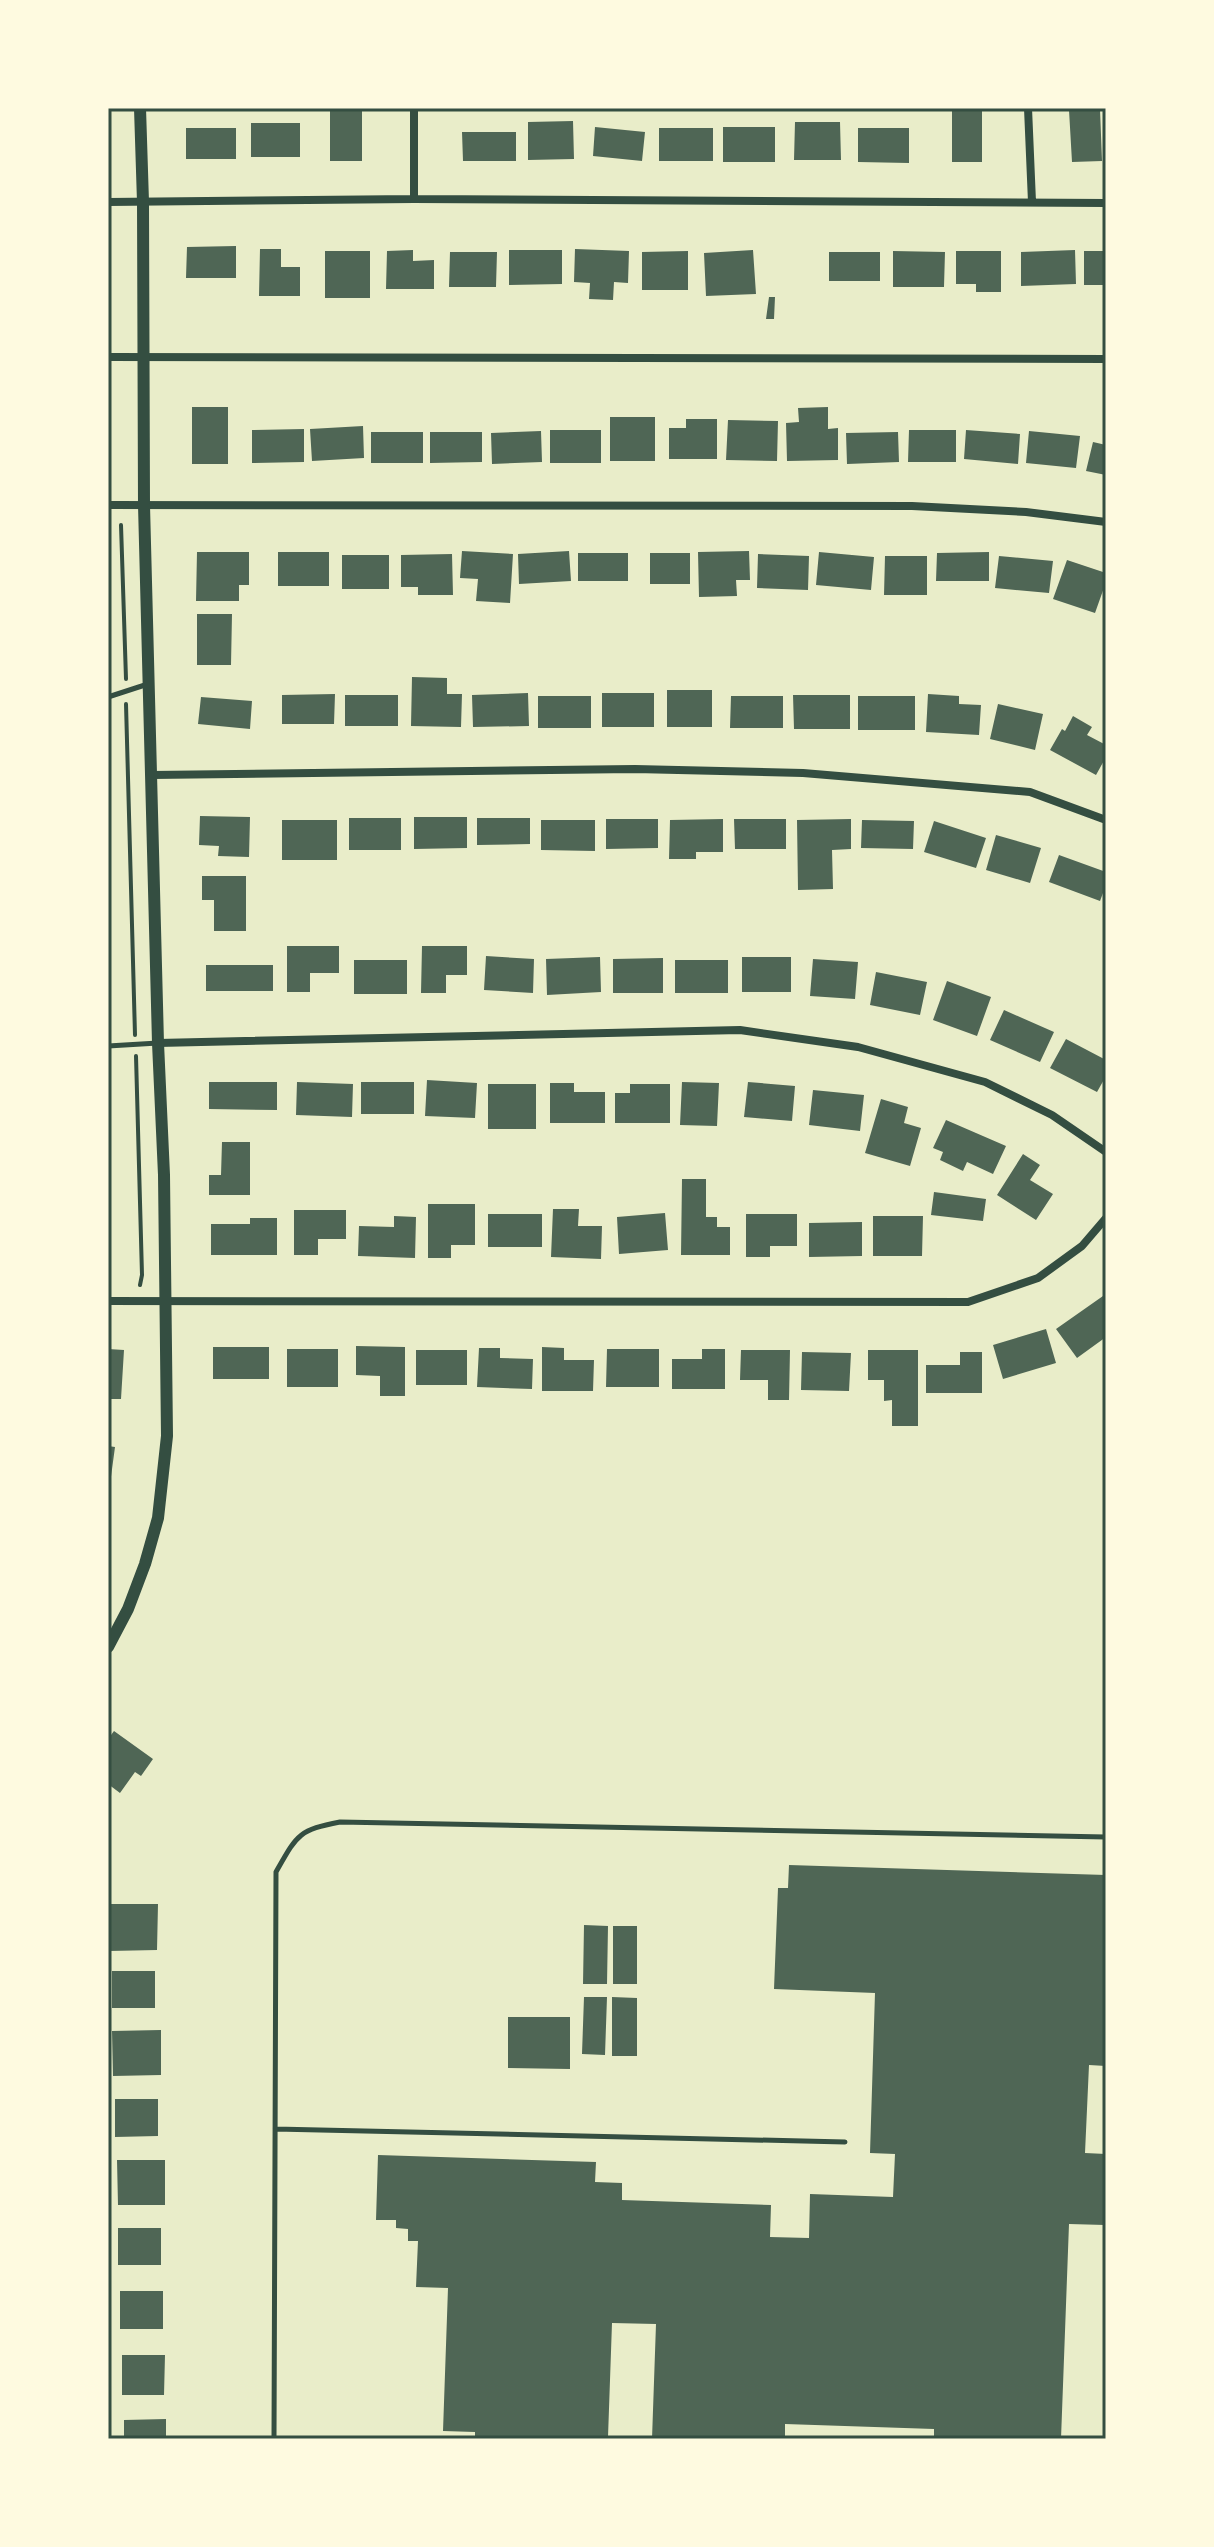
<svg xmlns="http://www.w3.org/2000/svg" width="1214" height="2547" font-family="Signika,sans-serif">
<rect width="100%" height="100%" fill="#e9edc9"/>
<path fill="#4f6655" d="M 330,108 L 362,108 L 362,161 L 330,161 Z
M 1100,109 L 1102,161 L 1072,162 L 1069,110 Z
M 952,110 L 982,110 L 982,162 L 952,162 Z
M 573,121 L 574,159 L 528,160 L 528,122 Z
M 795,122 L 840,122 L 841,160 L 794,160 Z
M 251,123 L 300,123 L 300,157 L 251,157 Z
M 595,127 L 645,132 L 642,161 L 593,156 Z
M 723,127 L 775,127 L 775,162 L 723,162 Z
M 186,128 L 236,128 L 236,159 L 186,159 Z
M 659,128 L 713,128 L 713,161 L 659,161 Z
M 858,128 L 909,128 L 909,163 L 858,162 Z
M 462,132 L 516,132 L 516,161 L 463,161 Z
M 236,246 L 236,278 L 186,278 L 187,247 Z
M 260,249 L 281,249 L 281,267 L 300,267 L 300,296 L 259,296 Z
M 575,249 L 629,251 L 628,283 L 614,282 L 613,300 L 589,299 L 590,283 L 574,282 Z
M 413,250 L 413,261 L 434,260 L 434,289 L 386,289 L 387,251 Z
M 509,250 L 562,250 L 562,284 L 509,285 Z
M 753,250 L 756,294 L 706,296 L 704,253 Z
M 1075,250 L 1076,284 L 1021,286 L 1021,252 Z
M 325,251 L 370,251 L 370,298 L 325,298 Z
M 688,251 L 688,290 L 642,290 L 642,252 Z
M 893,251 L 945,252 L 944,287 L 893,287 Z
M 956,251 L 1001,251 L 1001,292 L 976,292 L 976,284 L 956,284 Z
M 1084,251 L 1106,251 L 1106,285 L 1084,285 Z
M 450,252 L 497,252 L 496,287 L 449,287 Z
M 829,252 L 880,252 L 880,281 L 829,281 Z
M 769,297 L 775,297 L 774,319 L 766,319 Z
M 192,407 L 228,407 L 228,464 L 192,464 Z
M 828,407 L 828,429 L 838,428 L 838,460 L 787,461 L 786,423 L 799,422 L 798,408 Z
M 610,417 L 655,417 L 655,461 L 610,461 Z
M 686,419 L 717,419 L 717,459 L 669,459 L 669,428 L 686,428 Z
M 728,420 L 778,421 L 777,461 L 726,460 Z
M 363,426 L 364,458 L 312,461 L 310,429 Z
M 304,429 L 304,462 L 252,463 L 252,430 Z
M 550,430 L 601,430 L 601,463 L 550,463 Z
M 909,430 L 956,430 L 956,462 L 908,462 Z
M 966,430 L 1020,434 L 1018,464 L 964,459 Z
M 541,431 L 542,462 L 492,464 L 491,433 Z
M 1029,431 L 1080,436 L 1076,468 L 1026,463 Z
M 371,432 L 423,432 L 423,463 L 371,463 Z
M 430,432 L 482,432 L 482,462 L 430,463 Z
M 898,432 L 899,462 L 847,464 L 846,433 Z
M 1093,442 L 1106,445 L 1106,475 L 1086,471 Z
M 462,551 L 513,554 L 510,603 L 476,601 L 478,579 L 460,578 Z
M 569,551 L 571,581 L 519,584 L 518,554 Z
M 749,551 L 750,580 L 736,580 L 737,596 L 699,597 L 698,552 Z
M 197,552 L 249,552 L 249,585 L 239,585 L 239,601 L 196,601 Z
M 278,552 L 329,552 L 329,586 L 278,586 Z
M 819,552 L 874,557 L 871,590 L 816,585 Z
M 989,552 L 989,581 L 936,581 L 937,553 Z
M 578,553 L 628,553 L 628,581 L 578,581 Z
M 650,553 L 690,553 L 690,584 L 650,584 Z
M 452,554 L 453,595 L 418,595 L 418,587 L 401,587 L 401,555 Z
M 758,554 L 809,556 L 808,590 L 757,588 Z
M 342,555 L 389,555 L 389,589 L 342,589 Z
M 885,556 L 927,556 L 927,595 L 884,595 Z
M 999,556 L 1053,561 L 1049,593 L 995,588 Z
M 1067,560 L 1106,573 L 1106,582 L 1095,613 L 1053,599 Z
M 197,614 L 232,614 L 231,665 L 197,665 Z
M 412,677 L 447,678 L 447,694 L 462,694 L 461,727 L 411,726 Z
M 667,690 L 712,690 L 712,727 L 667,727 Z
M 528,693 L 529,726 L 473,727 L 472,695 Z
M 602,693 L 654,693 L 654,727 L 602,727 Z
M 335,694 L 334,724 L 282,724 L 282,695 Z
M 928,694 L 959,696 L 959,704 L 981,705 L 979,735 L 926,732 Z
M 345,695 L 398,695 L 398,726 L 345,726 Z
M 793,695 L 850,695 L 850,729 L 794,729 Z
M 538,696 L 591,696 L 591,728 L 538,728 Z
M 731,696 L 783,696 L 783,728 L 730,728 Z
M 858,696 L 915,696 L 915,730 L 858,730 Z
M 201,697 L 252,701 L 250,729 L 198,724 Z
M 998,704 L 1043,714 L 1035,750 L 990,739 Z
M 1073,716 L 1092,727 L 1087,735 L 1106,745 L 1106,757 L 1096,775 L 1050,750 L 1062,729 L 1065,731 Z
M 200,816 L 250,817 L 249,857 L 218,856 L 219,846 L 199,845 Z
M 414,817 L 467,817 L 467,848 L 414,849 Z
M 349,818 L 401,818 L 401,850 L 349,850 Z
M 477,818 L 530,818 L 530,844 L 477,845 Z
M 606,819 L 658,819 L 658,848 L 606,849 Z
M 723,819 L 723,852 L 696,852 L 696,859 L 669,859 L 670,820 Z
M 734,819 L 786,819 L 786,849 L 735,849 Z
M 851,819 L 851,849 L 832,850 L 833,889 L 798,890 L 797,820 Z
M 282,820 L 337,820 L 337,860 L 282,860 Z
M 541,820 L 595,820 L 595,851 L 541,850 Z
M 862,820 L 914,821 L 913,849 L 861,848 Z
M 934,821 L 986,838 L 976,868 L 924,852 Z
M 996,835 L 1041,848 L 1030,883 L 986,870 Z
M 1059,855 L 1106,872 L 1106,885 L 1100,901 L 1049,882 Z
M 202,876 L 246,876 L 246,931 L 214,931 L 214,900 L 202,900 Z
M 287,946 L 339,946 L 339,973 L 310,973 L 310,992 L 287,992 Z
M 422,946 L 467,946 L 467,975 L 446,975 L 446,993 L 421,993 Z
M 486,956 L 534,959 L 533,993 L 484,990 Z
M 600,957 L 601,992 L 547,995 L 546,959 Z
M 742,957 L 791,957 L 791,992 L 742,992 Z
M 663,958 L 663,993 L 613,993 L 613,959 Z
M 813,959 L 858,962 L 855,999 L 810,996 Z
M 354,960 L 407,960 L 407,994 L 354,994 Z
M 675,960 L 728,960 L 728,993 L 675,993 Z
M 206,965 L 273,965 L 273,991 L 206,991 Z
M 876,972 L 927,982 L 920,1015 L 870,1005 Z
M 947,981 L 991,997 L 977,1036 L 933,1020 Z
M 1004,1010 L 1054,1032 L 1040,1062 L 990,1040 Z
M 1066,1039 L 1106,1060 L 1106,1076 L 1097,1092 L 1050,1068 Z
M 427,1080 L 477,1083 L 475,1118 L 425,1116 Z
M 209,1082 L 277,1082 L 277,1110 L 209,1109 Z
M 297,1082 L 353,1084 L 352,1117 L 296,1115 Z
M 361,1082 L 414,1082 L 414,1114 L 361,1114 Z
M 682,1082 L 719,1083 L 717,1126 L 680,1125 Z
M 748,1082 L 795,1086 L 792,1121 L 744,1117 Z
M 550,1083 L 574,1083 L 574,1092 L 605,1092 L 605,1123 L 550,1123 Z
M 488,1084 L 536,1084 L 536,1129 L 488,1129 Z
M 630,1084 L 670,1084 L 670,1123 L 615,1123 L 615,1093 L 630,1093 Z
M 813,1090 L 864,1095 L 860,1131 L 809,1125 Z
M 881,1099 L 908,1107 L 904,1123 L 921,1128 L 910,1166 L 865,1153 Z
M 946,1120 L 1006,1146 L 993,1174 L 967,1162 L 963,1171 L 940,1160 L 943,1152 L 933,1148 Z
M 222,1142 L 250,1142 L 250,1195 L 209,1195 L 209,1175 L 221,1175 Z
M 1023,1154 L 1040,1165 L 1030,1180 L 1053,1194 L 1036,1220 L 997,1195 Z
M 682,1179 L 706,1179 L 706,1217 L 717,1217 L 717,1227 L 730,1227 L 730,1255 L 681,1255 Z
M 934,1192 L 986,1199 L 983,1221 L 931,1215 Z
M 428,1204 L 475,1204 L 475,1245 L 451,1245 L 451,1258 L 428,1258 Z
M 553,1209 L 579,1209 L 578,1226 L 602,1226 L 601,1259 L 551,1257 Z
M 294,1210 L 346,1210 L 346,1239 L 318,1239 L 318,1255 L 294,1255 Z
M 665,1213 L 668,1250 L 619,1254 L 617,1217 Z
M 488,1214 L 542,1214 L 542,1247 L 488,1247 Z
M 746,1214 L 797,1214 L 797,1246 L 770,1246 L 770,1257 L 746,1257 Z
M 394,1216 L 416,1217 L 415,1258 L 358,1256 L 359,1226 L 394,1227 Z
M 873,1216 L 923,1216 L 922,1256 L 873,1256 Z
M 250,1218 L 277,1218 L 277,1255 L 211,1255 L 211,1224 L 250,1224 Z
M 862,1222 L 862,1256 L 809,1257 L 809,1223 Z
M 1103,1296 L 1106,1301 L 1106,1337 L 1077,1358 L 1056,1329 Z
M 1046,1329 L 1056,1363 L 1003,1379 L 993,1345 Z
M 356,1346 L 405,1347 L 405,1396 L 380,1396 L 380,1376 L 356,1375 Z
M 213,1347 L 269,1347 L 269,1379 L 213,1379 Z
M 542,1347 L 564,1348 L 564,1360 L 594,1360 L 593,1391 L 542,1391 Z
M 479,1348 L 500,1348 L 500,1358 L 533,1359 L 532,1389 L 477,1387 Z
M 108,1349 L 124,1350 L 121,1399 L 108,1399 Z
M 287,1349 L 338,1349 L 338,1387 L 287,1387 Z
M 607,1349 L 659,1349 L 659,1387 L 606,1387 Z
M 702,1349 L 725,1349 L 725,1389 L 672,1389 L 672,1359 L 702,1359 Z
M 416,1350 L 467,1350 L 467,1385 L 416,1385 Z
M 741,1350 L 790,1350 L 789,1400 L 768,1400 L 768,1380 L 740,1380 Z
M 868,1350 L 918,1350 L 918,1426 L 892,1426 L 892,1400 L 884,1401 L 884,1380 L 868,1380 Z
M 802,1352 L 851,1353 L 849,1391 L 801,1390 Z
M 960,1352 L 982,1352 L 982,1393 L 926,1393 L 926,1365 L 960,1365 Z
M 108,1446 L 115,1447 L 110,1484 L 108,1483 Z
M 114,1731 L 153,1759 L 141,1776 L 135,1772 L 120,1793 L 108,1784 L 108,1739 Z
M 789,1865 L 1106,1875 L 1106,2066 L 1089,2065 L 1085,2153 L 1106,2154 L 1105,2225 L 1069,2224 L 1061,2439 L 934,2439 L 934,2429 L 785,2424 L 785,2439 L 652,2439 L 656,2324 L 612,2323 L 608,2437 L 475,2439 L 475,2432 L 443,2431 L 448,2288 L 416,2287 L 418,2241 L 408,2241 L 408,2229 L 396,2228 L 396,2220 L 376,2220 L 378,2155 L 596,2162 L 595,2182 L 622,2183 L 622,2200 L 771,2205 L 770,2237 L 809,2238 L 810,2194 L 893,2197 L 895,2154 L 870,2153 L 875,1993 L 774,1989 L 778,1888 L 788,1888 Z
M 110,1904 L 158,1904 L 157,1950 L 109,1951 Z
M 584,1925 L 608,1926 L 607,1984 L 583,1984 Z
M 613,1926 L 637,1926 L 637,1984 L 613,1984 Z
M 112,1971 L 155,1971 L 155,2008 L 112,2008 Z
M 584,1997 L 607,1997 L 605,2055 L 582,2054 Z
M 612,1997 L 637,1998 L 637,2056 L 612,2056 Z
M 508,2017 L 570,2017 L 570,2069 L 508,2068 Z
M 161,2030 L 161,2075 L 113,2076 L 112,2031 Z
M 115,2099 L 158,2099 L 158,2136 L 115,2137 Z
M 117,2160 L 165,2160 L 165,2205 L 118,2205 Z
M 118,2228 L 161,2228 L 161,2265 L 118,2265 Z
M 120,2291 L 163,2291 L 163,2329 L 120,2329 Z
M 122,2355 L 165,2355 L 164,2395 L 122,2395 Z
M 166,2419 L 166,2439 L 124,2439 L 124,2420 Z"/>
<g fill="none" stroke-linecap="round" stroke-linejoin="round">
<path stroke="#344e41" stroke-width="4" d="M 121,525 L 126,679
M 126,704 L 135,1035
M 136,1056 L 142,1275 L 140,1285"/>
<path stroke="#344e41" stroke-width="5" d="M 108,697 L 148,684
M 108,1046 L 158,1043
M 275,2129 L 845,2142
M 274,2439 L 276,1872 C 297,1835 298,1830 340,1822 L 1106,1837"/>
<path stroke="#344e41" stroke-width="8" d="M 1028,108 L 1032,202
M 414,199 L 414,108
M 108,202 L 414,199 L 1106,203
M 108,357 L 1106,359
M 108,505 L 912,506 L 1026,512 L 1106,522
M 152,775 L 635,769 L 803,773 L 1030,792 L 1106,820
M 158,1043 L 740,1030 L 858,1047 L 985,1082 L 1052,1115 L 1106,1152
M 108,1301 L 968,1302 L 1038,1278 L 1082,1246 L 1106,1218"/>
<path stroke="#344e41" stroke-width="12" d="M 108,1647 L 128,1609 L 145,1564 L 158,1518 L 167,1436 L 164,1175 L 158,1043 L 144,505 L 143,202 L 140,108"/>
</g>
<rect width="1214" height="2547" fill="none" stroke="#fefae0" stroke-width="220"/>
<rect x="110" y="110" width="994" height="2327" fill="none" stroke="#344e41" stroke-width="3"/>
</svg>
